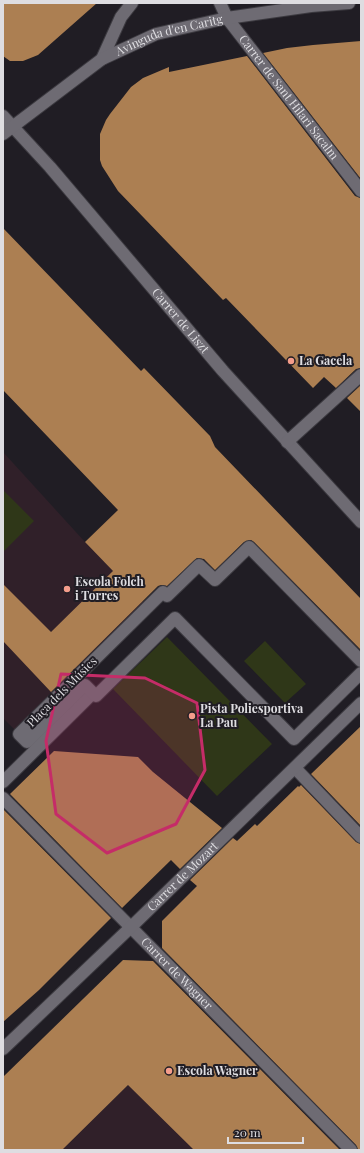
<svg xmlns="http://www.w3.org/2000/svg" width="364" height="1153" font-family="'Playfair Display',serif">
<rect width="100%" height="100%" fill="#201d24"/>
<path fill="#302029" d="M 3,452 L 85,542 L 148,607 L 19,734 L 3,718 Z
M 169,989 L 218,1150 L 62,1150 L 129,1084 Z"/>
<path fill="#2f3718" d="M 3,490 L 34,521 L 3,552 Z
M 167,637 L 272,744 L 217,796 L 113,689 Z
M 265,641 L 306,684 L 285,703 L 244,661 Z"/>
<path fill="#ac7f52" d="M 3,3 L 97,3 L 38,55 L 23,61 L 10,61 L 3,56 Z
M 361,41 L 361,179 L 263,53 L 287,48 L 313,45 Z
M 247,56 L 355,196 L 361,198 L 361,368 L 356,369 L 336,388 L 324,377 L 313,388 L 226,298 L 223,300 L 118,191 L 102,166 L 100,160 L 100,134 L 106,120 L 110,114 L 131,87 L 143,78 L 169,67 L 169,72 Z
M 3,228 L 141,371 L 144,368 L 210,436 L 215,447 L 361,599 L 361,650 L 254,542 L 251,540 L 244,542 L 215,570 L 204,559 L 197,558 L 167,586 L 161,585 L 158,586 L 51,692 L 3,641 L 3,584 L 51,632 L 113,571 L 85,542 L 118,510 L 3,390 Z
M 361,385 L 361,412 L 347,398 Z
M 361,726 L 361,826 L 311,774 Z
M 54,751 L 138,757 L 153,772 L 222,828 L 180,869 L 171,860 L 122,908 L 10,794 Z
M 301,785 L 356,842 L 361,844 L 361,1150 L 358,1150 L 356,1145 L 162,948 L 162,921 L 197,886 L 190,880 L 233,838 L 237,841 L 255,824 L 257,826 L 298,786 L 299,787 Z
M 3,809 L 111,918 L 39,990 L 3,1022 Z
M 123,960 L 153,961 L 340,1150 L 194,1150 L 128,1085 L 62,1150 L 3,1150 L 3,1077 Z"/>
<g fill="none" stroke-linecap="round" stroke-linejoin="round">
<g stroke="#3c3a40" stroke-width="14">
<path id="lane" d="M 3,782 L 89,697"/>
</g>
<g stroke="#3c3a40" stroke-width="14">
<g id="street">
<path id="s1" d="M 220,3 L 227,18 L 361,191"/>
<path d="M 102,59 L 121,17 L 132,3"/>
<path id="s2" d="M 3,116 L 50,167 L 223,371 L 361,522"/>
<path d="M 287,442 L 361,375"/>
<path d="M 361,661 L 249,547 L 215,580 L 199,565 L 167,596 L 163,592 L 19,734 L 27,742 L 85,685 L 96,696 L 175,618 L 294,739 L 361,673"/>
<path d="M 295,768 L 361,837"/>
<path id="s3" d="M 3,798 L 351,1150"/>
<path id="s4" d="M 3,1049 L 130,928 L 361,703"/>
</g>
</g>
<g stroke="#3c3a40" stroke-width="14">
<g id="secondary">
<path id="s5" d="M 3,134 L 102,59 L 156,34 L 227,18 L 311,6 L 349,3"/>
</g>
</g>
<use href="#lane" stroke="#6e6b73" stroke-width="12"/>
<use href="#street" stroke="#6e6b73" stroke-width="12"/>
<use href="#secondary" stroke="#6e6b73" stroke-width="12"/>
</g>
<path fill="#c52c68" fill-opacity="0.2" stroke="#c52c68" stroke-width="3" stroke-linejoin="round" d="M 61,674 L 145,678 L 197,703 L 205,770 L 176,824 L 107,853 L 56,814 L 46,741 Z"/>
<g fill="#f49d8b" stroke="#201d24" stroke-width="1.5">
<circle cx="291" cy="361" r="4"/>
<circle cx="67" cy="589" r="4"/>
<circle cx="192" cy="716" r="4"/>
<circle cx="169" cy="1071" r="4"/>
</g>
<g text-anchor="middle" stroke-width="4" stroke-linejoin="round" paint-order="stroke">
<g font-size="12" fill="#dedde1" stroke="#201d24">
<text dy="4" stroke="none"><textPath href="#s5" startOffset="196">Avinguda d'en Caritg</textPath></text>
<text dy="4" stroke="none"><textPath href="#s1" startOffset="117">Carrer de Sant Hilari Sacalm</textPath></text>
<text dy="4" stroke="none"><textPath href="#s2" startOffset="271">Carrer de Liszt</textPath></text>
<text transform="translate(62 692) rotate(-45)" y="4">Plaça dels Músics</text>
<text dy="4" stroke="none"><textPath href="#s4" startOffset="249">Carrer de Mozart</textPath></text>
<text dy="4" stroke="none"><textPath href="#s3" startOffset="247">Carrer de Wagner</textPath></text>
</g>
<g font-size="12" font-weight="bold" fill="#dedde1" stroke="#201d24" text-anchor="start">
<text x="299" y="365">La Gacela</text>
<text x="75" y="586">Escola Folch<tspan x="75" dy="14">i Torres</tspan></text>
<text x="200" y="713">Pista Poliesportiva<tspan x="200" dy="14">La Pau</tspan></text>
<text x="177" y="1075">Escola Wagner</text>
</g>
</g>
<rect width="364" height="1153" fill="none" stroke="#dedde1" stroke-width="8"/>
<path d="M228 1137v6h75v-6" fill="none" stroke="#dedde1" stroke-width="2"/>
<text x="234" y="1137" font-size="12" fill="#dedde1" stroke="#201d24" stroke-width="3" paint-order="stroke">20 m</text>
</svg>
